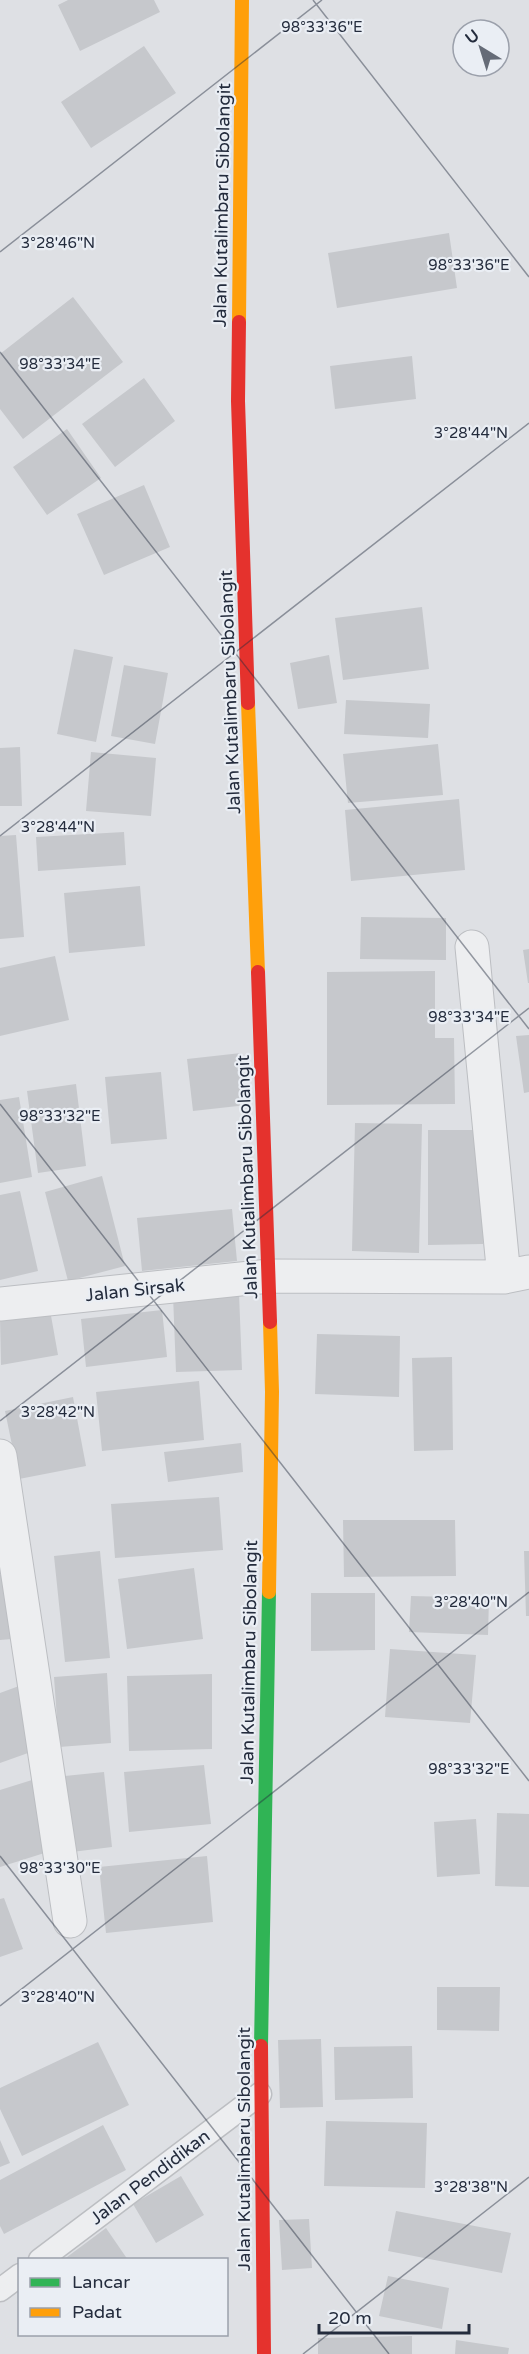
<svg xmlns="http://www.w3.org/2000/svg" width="529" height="2354" font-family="'Varela Round',sans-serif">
<rect width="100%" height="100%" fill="#dee0e4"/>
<path fill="#c6c8cc" d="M 68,0 L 154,0 L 160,12 L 80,51 L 58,5 Z
M 144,46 L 176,93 L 91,148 L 61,102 Z
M 449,233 L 457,288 L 337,308 L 328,253 Z
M 73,297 L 123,362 L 23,439 L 0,409 L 0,354 Z
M 412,356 L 416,399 L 335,409 L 330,366 Z
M 144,378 L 175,421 L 115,467 L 82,424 Z
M 67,429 L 101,478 L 47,515 L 13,467 Z
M 144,485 L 170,547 L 104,575 L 77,514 Z
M 422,607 L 429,669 L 343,680 L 335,618 Z
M 74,649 L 113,657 L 96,742 L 57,734 Z
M 329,655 L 337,703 L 298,709 L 290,663 Z
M 124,665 L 168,673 L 155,744 L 111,736 Z
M 346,700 L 430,704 L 428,738 L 344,734 Z
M 438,744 L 443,795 L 348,803 L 343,754 Z
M 20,747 L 22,806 L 0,806 L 0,748 Z
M 91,752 L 156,758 L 151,816 L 86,811 Z
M 459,799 L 465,870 L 351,881 L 345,810 Z
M 124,832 L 126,865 L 38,871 L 36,837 Z
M 16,835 L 24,937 L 0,939 L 0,836 Z
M 140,886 L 145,946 L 69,953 L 64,893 Z
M 361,917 L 446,918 L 446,960 L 360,959 Z
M 529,949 L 529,983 L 528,983 L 523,950 Z
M 55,956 L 69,1020 L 0,1036 L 0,968 Z
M 435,971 L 435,1038 L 454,1038 L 455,1104 L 327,1105 L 327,972 Z
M 529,1035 L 529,1092 L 524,1093 L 516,1036 Z
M 241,1053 L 247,1105 L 193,1111 L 187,1059 Z
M 161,1072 L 167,1139 L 111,1144 L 105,1077 Z
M 76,1084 L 86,1166 L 38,1173 L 27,1091 Z
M 19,1097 L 32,1177 L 0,1183 L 0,1100 Z
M 355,1123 L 422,1124 L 419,1253 L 352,1251 Z
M 428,1130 L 482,1130 L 483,1244 L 428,1245 Z
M 102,1176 L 125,1266 L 68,1281 L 45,1192 Z
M 20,1191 L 38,1271 L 0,1280 L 0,1195 Z
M 232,1209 L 237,1261 L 142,1271 L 137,1218 Z
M 239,1293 L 242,1370 L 176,1372 L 173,1295 Z
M 50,1310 L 58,1355 L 1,1365 L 0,1318 Z
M 162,1310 L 167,1357 L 86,1367 L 81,1319 Z
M 317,1334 L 400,1336 L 399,1397 L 315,1394 Z
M 452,1357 L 453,1450 L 414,1451 L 412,1358 Z
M 199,1381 L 204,1440 L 102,1451 L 96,1392 Z
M 73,1397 L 86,1466 L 19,1479 L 5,1411 Z
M 241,1443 L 243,1472 L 168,1482 L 164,1452 Z
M 219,1497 L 223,1550 L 115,1558 L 111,1504 Z
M 343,1520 L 455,1520 L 456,1576 L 344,1577 Z
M 100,1551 L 110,1658 L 65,1662 L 54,1556 Z
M 524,1551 L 529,1551 L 529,1616 L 526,1616 Z
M 194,1568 L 203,1639 L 127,1649 L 118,1579 Z
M 0,1575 L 6,1575 L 12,1639 L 0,1640 Z
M 311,1593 L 375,1593 L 375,1650 L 311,1651 Z
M 411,1596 L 489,1598 L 488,1635 L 409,1632 Z
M 390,1649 L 476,1655 L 470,1723 L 385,1717 Z
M 107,1673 L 111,1743 L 59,1747 L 54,1677 Z
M 212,1674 L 212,1749 L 129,1751 L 127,1676 Z
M 19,1686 L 42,1748 L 0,1763 L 0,1693 Z
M 204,1765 L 211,1824 L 129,1832 L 124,1772 Z
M 104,1772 L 112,1847 L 64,1853 L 55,1777 Z
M 32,1780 L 54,1850 L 0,1867 L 0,1790 Z
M 497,1813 L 529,1814 L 529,1887 L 495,1886 Z
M 476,1819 L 480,1874 L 437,1877 L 434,1822 Z
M 207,1856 L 213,1922 L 106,1933 L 99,1867 Z
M 4,1898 L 23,1949 L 0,1957 L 0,1899 Z
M 437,1987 L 500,1987 L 499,2031 L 437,2030 Z
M 321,2039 L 323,2107 L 280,2108 L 278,2040 Z
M 98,2042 L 129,2105 L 22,2156 L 0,2109 L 0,2088 Z
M 412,2046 L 413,2098 L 335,2100 L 334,2047 Z
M 326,2121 L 427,2123 L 425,2188 L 324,2186 Z
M 103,2125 L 126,2170 L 4,2234 L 0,2226 L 0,2180 Z
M 0,2140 L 10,2163 L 0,2167 Z
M 181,2176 L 204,2215 L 156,2243 L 133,2204 Z
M 396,2211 L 511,2233 L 502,2273 L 388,2251 Z
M 309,2219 L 312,2268 L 282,2270 L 279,2220 Z
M 106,2228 L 128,2260 L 63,2260 Z
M 388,2276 L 449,2288 L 442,2329 L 379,2316 Z
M 412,2336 L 412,2354 L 318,2354 L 318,2338 Z
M 456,2340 L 509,2348 L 508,2354 L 455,2354 Z"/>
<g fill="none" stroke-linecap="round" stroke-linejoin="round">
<g stroke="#bcbec2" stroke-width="25">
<path id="lane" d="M 40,2260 L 260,2094
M 0,2290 L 20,2275"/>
</g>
<g stroke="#bcbec2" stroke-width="35">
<path id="street" d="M 472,947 L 504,1277
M 0,1304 L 269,1276 L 504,1277 L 529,1272
M 0,1456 L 70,1921"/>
</g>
<use href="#lane" stroke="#edeef0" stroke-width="22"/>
<use href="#street" stroke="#edeef0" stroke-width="33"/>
<path stroke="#30b455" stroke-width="14" d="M 261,2046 L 269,1592"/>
<path stroke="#ff9f0a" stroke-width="14" d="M 239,322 L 242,0
M 248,703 L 258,972
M 269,1592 L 272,1392 L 270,1322"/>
<path stroke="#e5322d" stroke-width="14" d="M 239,322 L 238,401 L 248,703
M 258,972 L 270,1322
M 261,2046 L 264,2354"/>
</g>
<path fill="none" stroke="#242c3d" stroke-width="1.5" stroke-opacity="0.45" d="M 313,0 L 529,277M 0,252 L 322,0M 0,352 L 529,1029M 0,836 L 529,423M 0,1104 L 529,1781M 0,1421 L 529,1008M 0,1856 L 389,2354M 0,2006 L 529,1592M 303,2354 L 529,2177"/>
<g text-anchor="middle" stroke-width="4.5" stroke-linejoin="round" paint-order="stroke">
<g font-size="18" fill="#242c3d" stroke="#eaeef4">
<text transform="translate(222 205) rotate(-89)" y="6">Jalan Kutalimbaru Sibolangit</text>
<text transform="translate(230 692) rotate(-92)" y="6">Jalan Kutalimbaru Sibolangit</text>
<text transform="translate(247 1177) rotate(-92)" y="6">Jalan Kutalimbaru Sibolangit</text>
<text transform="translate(135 1290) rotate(-6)" y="6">Jalan Sirsak</text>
<text transform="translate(249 1662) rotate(-89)" y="6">Jalan Kutalimbaru Sibolangit</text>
<text transform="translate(244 2149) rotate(-90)" y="6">Jalan Kutalimbaru Sibolangit</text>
<text transform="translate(150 2177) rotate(-37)" y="6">Jalan Pendidikan</text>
</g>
</g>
<g font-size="15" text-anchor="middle" fill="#242c3d" stroke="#eaeef4" stroke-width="4.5" stroke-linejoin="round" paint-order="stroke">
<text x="322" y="32">98°33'36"E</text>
<text x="58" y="248">3°28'46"N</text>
<text x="469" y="270">98°33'36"E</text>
<text x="60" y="369">98°33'34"E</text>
<text x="471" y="438">3°28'44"N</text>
<text x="58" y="832">3°28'44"N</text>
<text x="469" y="1022">98°33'34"E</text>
<text x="60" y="1121">98°33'32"E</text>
<text x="58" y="1417">3°28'42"N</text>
<text x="471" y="1607">3°28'40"N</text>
<text x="469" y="1774">98°33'32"E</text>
<text x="60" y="1873">98°33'30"E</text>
<text x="58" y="2002">3°28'40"N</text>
<text x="471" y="2192">3°28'38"N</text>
</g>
<rect x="18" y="2258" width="210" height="78" fill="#eaeef4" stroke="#9ba0ab" stroke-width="1.5"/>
<rect x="30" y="2278" width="30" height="9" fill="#30b455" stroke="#9ba0ab" stroke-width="1.5"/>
<text x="72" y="2288" font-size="18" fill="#242c3d">Lancar</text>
<rect x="30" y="2308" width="30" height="9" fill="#ff9f0a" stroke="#9ba0ab" stroke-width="1.5"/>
<text x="72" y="2318" font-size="18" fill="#242c3d">Padat</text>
<g transform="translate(481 48) rotate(322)"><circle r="28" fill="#eaeef4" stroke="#9ba0ab" stroke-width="1.5"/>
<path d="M0-4.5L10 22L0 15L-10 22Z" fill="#656b77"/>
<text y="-9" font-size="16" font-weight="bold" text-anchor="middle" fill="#242c3d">U</text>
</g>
<path d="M319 2324v9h150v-9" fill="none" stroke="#242c3d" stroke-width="3"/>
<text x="328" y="2324" font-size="18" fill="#242c3d" stroke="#eaeef4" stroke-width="4.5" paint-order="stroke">20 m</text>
</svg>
